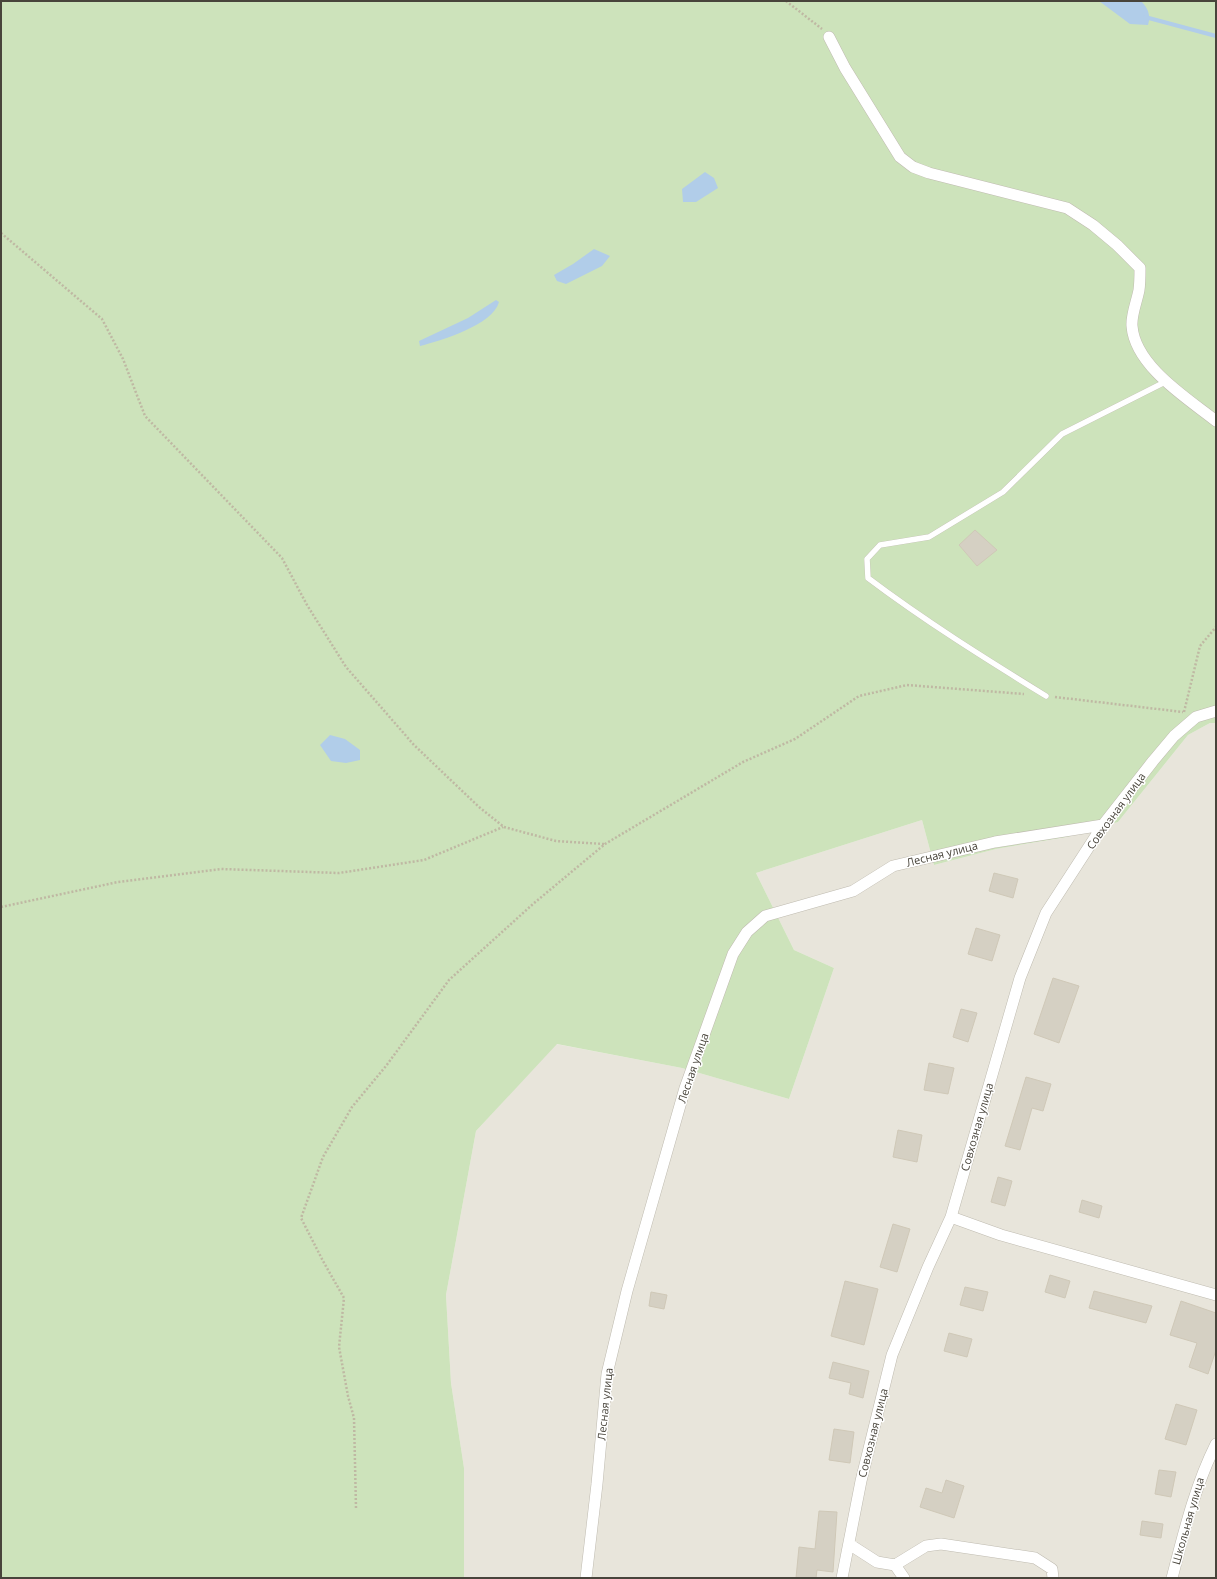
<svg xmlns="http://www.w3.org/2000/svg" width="1217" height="1579" font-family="'Open Sans',sans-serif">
<rect width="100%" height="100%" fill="#f5f3ed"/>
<path fill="#e8e5db" d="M 1210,723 L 1216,723 L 1216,1578 L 464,1578 L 464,1468 L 451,1383 L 446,1295 L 476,1131 L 556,1044 L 682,1068 L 789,1099 L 834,968 L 794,950 L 756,873 L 922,820 L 934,865 L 996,849 L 1067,837 L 1118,822 L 1188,735 Z"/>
<path fill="#cde3bb" d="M 1,1 L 1216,1 L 1216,723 L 1210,723 L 1188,735 L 1118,822 L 1067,837 L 996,849 L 934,865 L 922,820 L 756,873 L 794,950 L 834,968 L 789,1099 L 682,1068 L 557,1044 L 476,1131 L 446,1295 L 451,1383 L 464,1468 L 464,1578 L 1,1578 Z"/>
<path fill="#b1cde9" d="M 1099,1 L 1141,1 C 1148,8 1151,15 1148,25 L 1130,24 Z
M 705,172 L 714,178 L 718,188 L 696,202 L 683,202 L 682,189 Z
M 594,249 L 610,256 L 602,266 L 566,284 L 557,281 L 554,275 L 573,264 Z
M 496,300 L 499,302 C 493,325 440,341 420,346 L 419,341 L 468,318 Z
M 330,735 L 345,739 L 360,750 L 360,760 L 346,763 L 331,761 L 320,745 Z"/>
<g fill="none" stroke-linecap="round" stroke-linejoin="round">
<path stroke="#b1cde9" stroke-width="4" d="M 1145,17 L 1216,36"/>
</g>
<path fill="#d5d0c3" stroke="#cfc8b7" d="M 975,530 L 997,550 L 977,566 L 959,545 Z
M 994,873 L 1018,879 L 1013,898 L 989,891 Z
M 976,928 L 1000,935 L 992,961 L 968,954 Z
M 1053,978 L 1079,986 L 1059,1043 L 1034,1034 Z
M 961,1009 L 977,1013 L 968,1042 L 953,1037 Z
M 929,1063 L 954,1068 L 948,1094 L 924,1090 Z
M 1026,1077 L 1051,1084 L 1043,1111 L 1032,1108 L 1020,1150 L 1005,1146 Z
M 898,1130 L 922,1135 L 917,1162 L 893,1157 Z
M 998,1177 L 1012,1181 L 1005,1206 L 991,1202 Z
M 1082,1200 L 1102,1206 L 1099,1218 L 1079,1212 Z
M 893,1224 L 910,1229 L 897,1272 L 880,1267 Z
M 1050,1275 L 1070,1281 L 1065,1298 L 1045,1292 Z
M 845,1281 L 878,1289 L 864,1345 L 831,1336 Z
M 965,1287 L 988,1292 L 983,1311 L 960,1305 Z
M 1094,1291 L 1152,1306 L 1146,1323 L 1089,1308 Z
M 651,1292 L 667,1295 L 664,1309 L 649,1306 Z
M 1181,1301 L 1216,1313 L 1216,1350 L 1208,1374 L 1189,1367 L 1197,1343 L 1170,1335 Z
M 949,1333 L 972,1339 L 967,1357 L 944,1351 Z
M 833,1362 L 869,1371 L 863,1398 L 849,1394 L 851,1383 L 829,1378 Z
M 1176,1404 L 1197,1410 L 1186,1445 L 1165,1439 Z
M 834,1429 L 854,1432 L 850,1463 L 829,1460 Z
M 1159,1470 L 1176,1472 L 1171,1497 L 1155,1494 Z
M 946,1480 L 964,1486 L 954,1518 L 920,1507 L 926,1488 L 942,1493 Z
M 819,1511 L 837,1512 L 833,1572 L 817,1570 L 816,1578 L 796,1578 L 799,1547 L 815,1549 Z
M 1142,1521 L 1163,1524 L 1161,1538 L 1140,1535 Z"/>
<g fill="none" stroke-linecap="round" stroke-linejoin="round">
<g stroke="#bfbbb0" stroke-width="6">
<path id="service" d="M 1046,696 C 986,659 925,621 868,578 L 867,559 L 880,545 L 929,537 L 1003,492 L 1062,434 L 1167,381"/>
</g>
<g stroke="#bfbbb0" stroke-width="12">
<path id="minor" d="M 829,37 L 845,68 L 900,157 L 913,167 L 929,173 L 1067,208 L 1093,225 L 1117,245 L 1140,268 C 1140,275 1140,283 1139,290 C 1137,301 1131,315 1132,326 C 1135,366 1187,398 1216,421
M 951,1217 L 1001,1235 L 1216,1295
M 849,1544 L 877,1562 L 895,1565 L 926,1546 L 941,1544 L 1035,1558 L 1052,1569 L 1053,1578
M 895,1565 L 904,1578
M 586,1578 L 597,1484 L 607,1374 L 627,1291 L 685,1088 L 733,954 L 747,932 L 765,916 L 853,891 L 893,866 L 995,842 L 1103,825
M 842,1578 L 861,1481 L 892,1355 L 928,1267 L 951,1217 L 1020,978 L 1046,913 L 1103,825 L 1153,761 L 1174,736 L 1196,717 L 1216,711
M 1172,1578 C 1184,1532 1195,1486 1216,1444"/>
</g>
<path stroke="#bfb8a3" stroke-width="2.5" stroke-dasharray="2 2" stroke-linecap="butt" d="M 786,1 L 822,29
M 1,233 L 102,319 L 123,359 L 145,416 L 282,558 L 307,605 L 346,667 L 414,745 L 479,807 L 504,827 L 556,841 L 604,844
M 1055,697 L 1183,712
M 1184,712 L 1200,646 L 1216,627
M 1,907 L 118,882 L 221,869 L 339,873 L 424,860 L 503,827
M 356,1508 L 354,1418 L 348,1396 L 339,1347 L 344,1298 L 323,1261 L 301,1218 L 323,1157 L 352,1107 L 386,1066 L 449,980 L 533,904 L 605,844 L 743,762 L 795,739 L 859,696 L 907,685 L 1024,694"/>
<use href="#service" stroke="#fff" stroke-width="5.5"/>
<use href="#minor" stroke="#fff" stroke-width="11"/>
</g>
<g text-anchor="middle" stroke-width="3" stroke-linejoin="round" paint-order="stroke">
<g font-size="11" fill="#48443b" stroke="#fff">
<text transform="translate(1116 811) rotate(-54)" y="4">Совхозная улица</text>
<text transform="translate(942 854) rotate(-14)" y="4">Лесная улица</text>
<text transform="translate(693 1068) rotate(-71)" y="4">Лесная улица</text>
<text transform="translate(977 1127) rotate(-74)" y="4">Совхозная улица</text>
<text transform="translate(605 1404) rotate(-84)" y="4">Лесная улица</text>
<text transform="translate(873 1433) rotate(-76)" y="4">Совхозная улица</text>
<text transform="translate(1188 1521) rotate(-74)" y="4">Школьная улица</text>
</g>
</g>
<rect width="1217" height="1579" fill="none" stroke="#48443b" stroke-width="4"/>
</svg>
